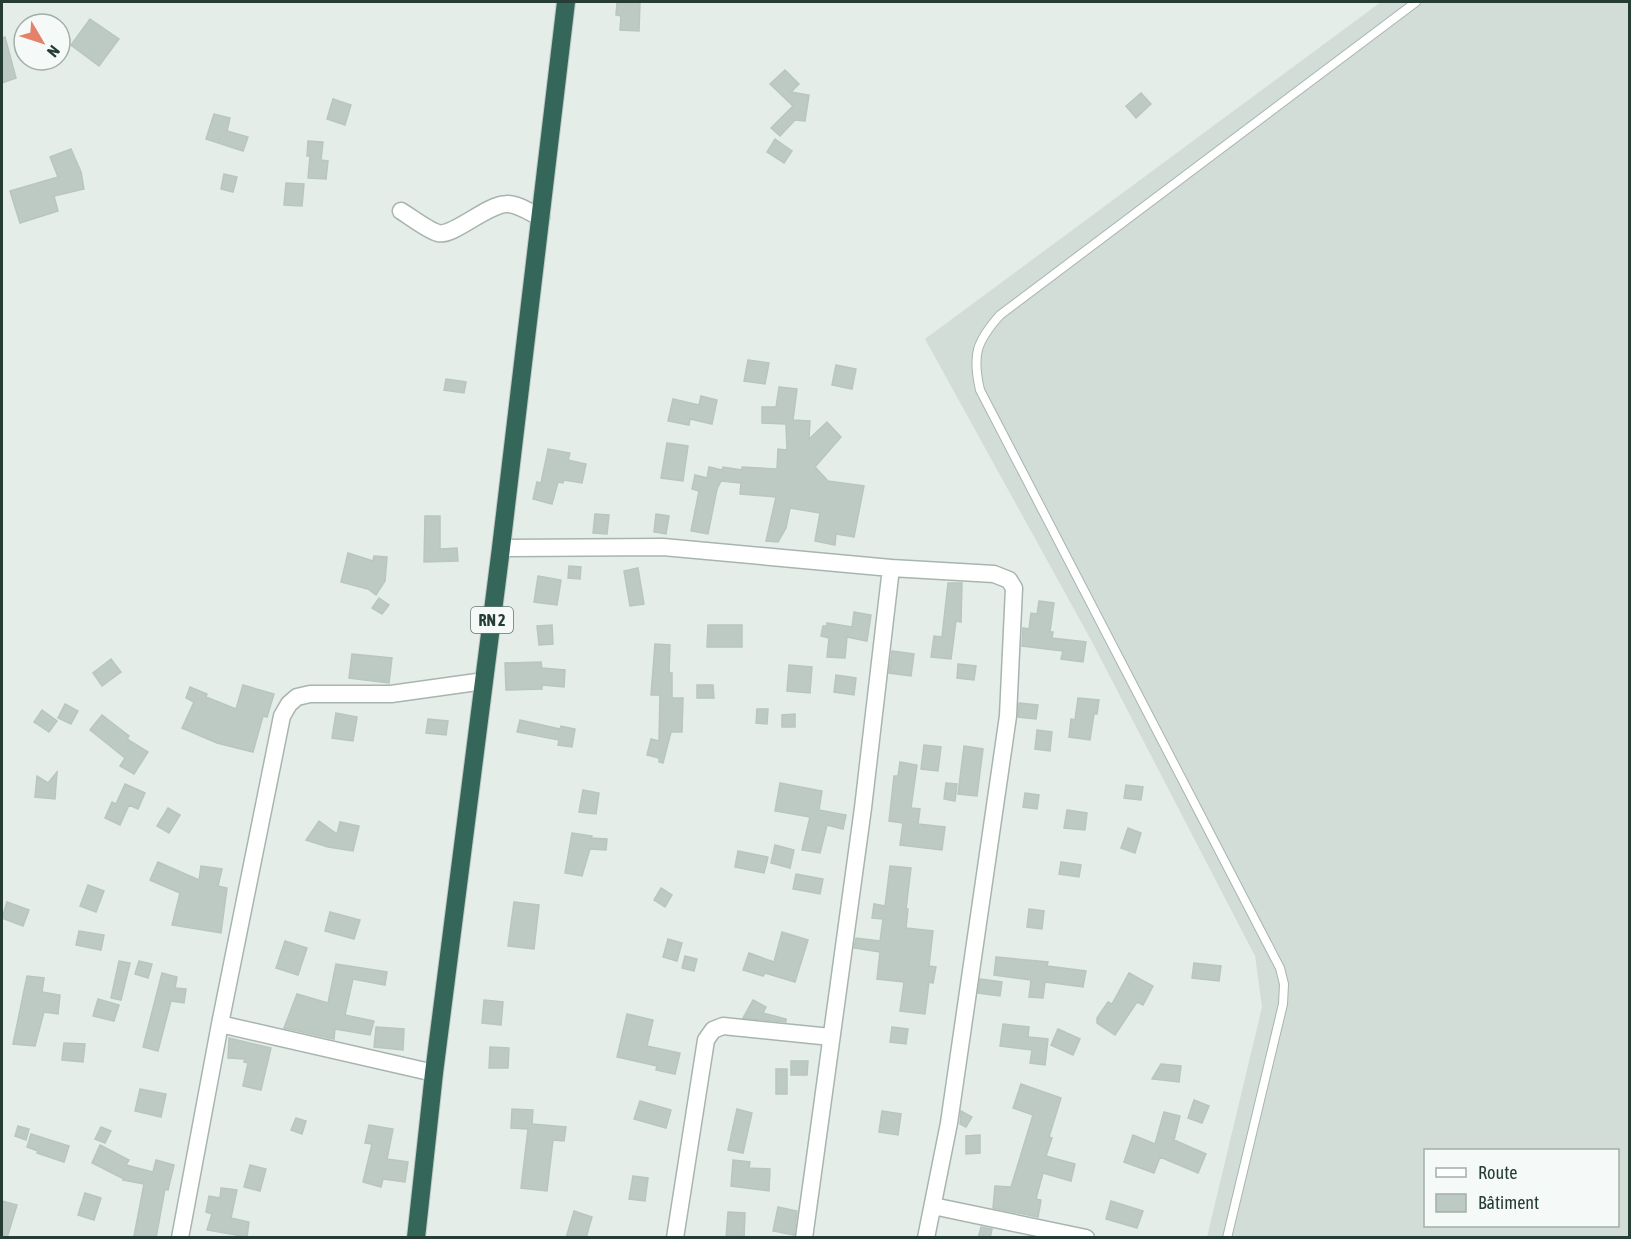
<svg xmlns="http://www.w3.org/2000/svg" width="1631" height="1239" font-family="'Asap Condensed',sans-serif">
<rect width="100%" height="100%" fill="#e5ede9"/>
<path fill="#d3ddd8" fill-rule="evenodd" d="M 1381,2 L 1629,2 L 1629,1237 L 1207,1237 L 1262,1007 L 1255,956 L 1091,640 L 925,339 ZM 1426,1150 L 1618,1150 L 1618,1226 L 1426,1226 Z"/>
<path fill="#bdcac4" stroke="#b8c6bf" stroke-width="1.5" d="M 622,2 L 640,2 L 639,31 L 620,30 L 621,16 L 616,15 L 617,3 Z
M 90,19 L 119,39 L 99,66 L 71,45 Z
M 5,37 L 16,78 L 2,83 L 2,38 Z
M 785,70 L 799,84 L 791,92 L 809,95 L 805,121 L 795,120 L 780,136 L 771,128 L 793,106 L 770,84 Z
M 1141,93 L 1151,104 L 1136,118 L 1126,106 Z
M 333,99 L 351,105 L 345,125 L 327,119 Z
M 214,114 L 230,118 L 227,131 L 248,137 L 243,151 L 206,139 Z
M 775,139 L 792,151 L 784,163 L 767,152 Z
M 308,141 L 323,142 L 321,160 L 328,161 L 326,179 L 308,178 L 310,156 L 307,156 Z
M 71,149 L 81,172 L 84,189 L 54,196 L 58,211 L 20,223 L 10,191 L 58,177 L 50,157 Z
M 224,174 L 237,177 L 233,192 L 221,189 Z
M 286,183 L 304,184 L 302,206 L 284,205 Z
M 748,360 L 769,363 L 765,384 L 744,381 Z
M 836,365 L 856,369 L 852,389 L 832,385 Z
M 446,379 L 466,382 L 464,393 L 444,390 Z
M 779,387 L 797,389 L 793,420 L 810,421 L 809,439 L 827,422 L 841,437 L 815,467 L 828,481 L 864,486 L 854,537 L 836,534 L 835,545 L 815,541 L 820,513 L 790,508 L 786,528 L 778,542 L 766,541 L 776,497 L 740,494 L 741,483 L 721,481 L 717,489 L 708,534 L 691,531 L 699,491 L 692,489 L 695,475 L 707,478 L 709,467 L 722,470 L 723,467 L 742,470 L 742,467 L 777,469 L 778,449 L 787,450 L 786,424 L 762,423 L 762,407 L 776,407 Z
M 701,396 L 717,400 L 712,424 L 690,419 L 689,425 L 668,421 L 673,399 L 699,405 Z
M 667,443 L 688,446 L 683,481 L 661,478 Z
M 548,449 L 570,453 L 568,460 L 586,464 L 582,483 L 564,480 L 563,483 L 558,482 L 552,504 L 533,499 L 537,482 L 541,483 Z
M 595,514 L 609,515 L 607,534 L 593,533 Z
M 656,514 L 669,516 L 666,534 L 654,532 Z
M 425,516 L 440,516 L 440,549 L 457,548 L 458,561 L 424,562 Z
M 348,553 L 373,561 L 374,556 L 387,557 L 385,581 L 376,595 L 368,589 L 341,582 Z
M 569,566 L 581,567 L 580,579 L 568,578 Z
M 638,568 L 644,604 L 630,606 L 624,571 Z
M 538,576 L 561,580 L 557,605 L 534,602 Z
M 948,583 L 962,583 L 961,622 L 956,621 L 951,659 L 931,657 L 934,636 L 942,637 Z
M 379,598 L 389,605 L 382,614 L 372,608 Z
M 1039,601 L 1054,603 L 1050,632 L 1053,632 L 1052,638 L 1086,642 L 1083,662 L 1061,659 L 1063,651 L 1022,646 L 1023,628 L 1029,629 L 1031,613 L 1037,614 Z
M 854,612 L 871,615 L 867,641 L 847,637 L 845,658 L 827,657 L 829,638 L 821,636 L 823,626 L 827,626 L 827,623 L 852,627 Z
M 552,625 L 553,644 L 539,645 L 537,626 Z
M 708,625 L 742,625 L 742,647 L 707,647 Z
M 655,644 L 670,645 L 669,673 L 672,673 L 672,698 L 683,698 L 682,732 L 671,732 L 663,763 L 659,762 L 659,758 L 647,755 L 651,739 L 659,741 L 660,695 L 651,695 Z
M 892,651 L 914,654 L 911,676 L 889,673 Z
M 352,654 L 392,658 L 389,683 L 349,678 Z
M 111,659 L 121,672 L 102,686 L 93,673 Z
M 541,662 L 542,668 L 565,670 L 564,687 L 542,685 L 542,689 L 506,690 L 505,663 Z
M 958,664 L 976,666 L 974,680 L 957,678 Z
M 789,665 L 812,667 L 810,693 L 787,691 Z
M 836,675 L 856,678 L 854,695 L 834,692 Z
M 243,685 L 274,694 L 267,717 L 263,716 L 253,752 L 217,743 L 182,728 L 194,702 L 186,698 L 190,687 L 207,694 L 206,697 L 236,709 Z
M 697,685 L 713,685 L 714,698 L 697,698 Z
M 1078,698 L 1099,700 L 1097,714 L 1094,714 L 1090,740 L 1069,737 L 1071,719 L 1075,720 Z
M 1019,703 L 1038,705 L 1036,719 L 1018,717 Z
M 65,704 L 78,711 L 71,724 L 58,718 Z
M 757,709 L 768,709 L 767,724 L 756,723 Z
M 42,710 L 57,721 L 49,732 L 34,722 Z
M 336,713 L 357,717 L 353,741 L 332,738 Z
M 795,714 L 795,727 L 782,727 L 782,715 Z
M 102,715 L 129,736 L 127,739 L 148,752 L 134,774 L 120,766 L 125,758 L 90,730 Z
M 428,719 L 448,721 L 446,735 L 426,733 Z
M 520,720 L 560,729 L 561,726 L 575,729 L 572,747 L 558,745 L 559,740 L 517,732 Z
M 1037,730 L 1052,732 L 1050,751 L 1035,749 Z
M 924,745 L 941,747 L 938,771 L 921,769 Z
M 964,746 L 983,749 L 977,796 L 958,794 Z
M 900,762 L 917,765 L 911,808 L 920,809 L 918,824 L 945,827 L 942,850 L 900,845 L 903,823 L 889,821 L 894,776 L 898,776 Z
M 57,772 L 55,799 L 35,797 L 37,776 L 48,783 Z
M 780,783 L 822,791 L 819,810 L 846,815 L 843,829 L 827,825 L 820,853 L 802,850 L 810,817 L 775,811 Z
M 946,783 L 957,784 L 955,801 L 944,799 Z
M 125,784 L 145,793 L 138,809 L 129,805 L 120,825 L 105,818 L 112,802 L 116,804 Z
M 1126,785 L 1143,787 L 1141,800 L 1124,798 Z
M 583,790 L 599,793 L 596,814 L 579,812 Z
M 1025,793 L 1039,795 L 1037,809 L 1023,807 Z
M 168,808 L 180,815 L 169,833 L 157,826 Z
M 1067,810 L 1087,813 L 1085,830 L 1064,828 Z
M 319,821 L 337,834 L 340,822 L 359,826 L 353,851 L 328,847 L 306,840 Z
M 1128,828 L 1141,833 L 1135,853 L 1121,848 Z
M 572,833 L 592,836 L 591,838 L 607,839 L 606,850 L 590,849 L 582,876 L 565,873 Z
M 775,845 L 794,850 L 790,868 L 771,863 Z
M 738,851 L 768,857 L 764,873 L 735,867 Z
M 158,862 L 199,880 L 201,866 L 222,869 L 218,886 L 227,888 L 221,933 L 172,925 L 180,893 L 150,880 Z
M 1061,862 L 1081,865 L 1079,877 L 1059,874 Z
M 890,866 L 911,868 L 906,909 L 908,909 L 906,928 L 933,931 L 929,966 L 936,967 L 933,983 L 929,982 L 925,1014 L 900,1011 L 904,982 L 877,979 L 880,952 L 854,948 L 856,938 L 880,941 L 883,919 L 872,918 L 874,904 L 885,906 Z
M 796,874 L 823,879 L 820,894 L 793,889 Z
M 88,885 L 104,891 L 96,912 L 80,906 Z
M 661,888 L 672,895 L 665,907 L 654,900 Z
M 7,902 L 29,910 L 23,926 L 2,918 Z
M 514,902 L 539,905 L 534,949 L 508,946 Z
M 1029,909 L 1044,911 L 1042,929 L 1027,927 Z
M 330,912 L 360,920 L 354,939 L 325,931 Z
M 79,931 L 104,935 L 101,950 L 76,945 Z
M 782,932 L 808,940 L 795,982 L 765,973 L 763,976 L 743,970 L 749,953 L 774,962 Z
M 668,939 L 682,943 L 677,961 L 663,957 Z
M 285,941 L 307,948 L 298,975 L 276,968 Z
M 685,956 L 697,959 L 694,971 L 682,968 Z
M 996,957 L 1048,962 L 1047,966 L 1086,971 L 1083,987 L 1045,982 L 1043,998 L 1029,997 L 1031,980 L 994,975 Z
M 119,961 L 130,963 L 121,1000 L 111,998 Z
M 139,961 L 152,964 L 148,978 L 135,974 Z
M 1194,963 L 1221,966 L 1219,981 L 1192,978 Z
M 336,964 L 387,972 L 385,985 L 353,979 L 345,1015 L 374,1021 L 370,1035 L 335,1029 L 334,1039 L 284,1028 L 297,994 L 328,1003 Z
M 162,973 L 177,977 L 175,988 L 186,989 L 184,1003 L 171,1001 L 158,1051 L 143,1047 Z
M 1129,973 L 1153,986 L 1143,1005 L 1137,1002 L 1115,1035 L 1097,1023 L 1097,1018 L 1108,1002 L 1112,1004 Z
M 27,976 L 44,978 L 42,992 L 60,995 L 58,1014 L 44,1012 L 35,1046 L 13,1044 Z
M 980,979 L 1002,982 L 1000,996 L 978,993 Z
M 98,999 L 119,1005 L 114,1021 L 93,1016 Z
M 484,1000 L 503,1002 L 501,1025 L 482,1023 Z
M 753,1000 L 766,1007 L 763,1013 L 786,1019 L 786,1022 L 743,1018 Z
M 627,1014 L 653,1020 L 647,1046 L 680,1053 L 675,1074 L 656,1070 L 657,1066 L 617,1057 Z
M 1003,1024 L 1029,1027 L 1028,1037 L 1048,1039 L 1045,1065 L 1030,1063 L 1032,1050 L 1000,1046 Z
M 376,1027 L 404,1029 L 403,1050 L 374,1047 Z
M 892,1027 L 908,1029 L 906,1044 L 890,1042 Z
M 1058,1029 L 1080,1039 L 1073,1055 L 1051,1045 Z
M 229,1038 L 271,1048 L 261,1090 L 243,1086 L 248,1063 L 244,1062 L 245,1059 L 228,1058 Z
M 64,1043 L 85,1044 L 83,1062 L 62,1060 Z
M 490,1047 L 509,1048 L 508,1068 L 489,1068 Z
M 791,1061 L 808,1061 L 807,1075 L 791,1075 Z
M 1161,1064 L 1181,1066 L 1179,1082 L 1152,1079 Z
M 776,1069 L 787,1069 L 787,1094 L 776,1094 Z
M 1021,1084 L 1061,1098 L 1049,1137 L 1052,1138 L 1046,1156 L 1075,1164 L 1071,1181 L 1043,1173 L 1036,1199 L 1041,1200 L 1038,1217 L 993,1208 L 995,1186 L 1011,1187 L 1033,1115 L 1013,1108 Z
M 140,1089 L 166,1094 L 161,1117 L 135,1111 Z
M 1194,1100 L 1209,1106 L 1202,1123 L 1188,1118 Z
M 640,1101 L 671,1110 L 666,1128 L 634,1119 Z
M 512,1109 L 533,1110 L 532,1124 L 566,1127 L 564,1141 L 553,1140 L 547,1191 L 521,1188 L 528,1129 L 511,1128 Z
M 737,1109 L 752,1113 L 743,1153 L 728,1150 Z
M 882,1111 L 901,1114 L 898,1135 L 879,1132 Z
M 961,1111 L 972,1117 L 966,1127 L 960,1124 Z
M 1164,1112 L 1180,1116 L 1174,1140 L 1206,1154 L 1198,1173 L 1160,1157 L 1154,1173 L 1124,1162 L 1133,1135 L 1155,1144 Z
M 296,1118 L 306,1121 L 302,1134 L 291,1130 Z
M 369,1125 L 393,1129 L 387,1159 L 408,1162 L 405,1182 L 383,1179 L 381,1187 L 363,1182 L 372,1144 L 365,1143 Z
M 18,1126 L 29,1129 L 26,1140 L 15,1136 Z
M 101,1127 L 111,1131 L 105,1143 L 95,1139 Z
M 31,1134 L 69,1146 L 64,1162 L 37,1153 L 38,1151 L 27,1147 Z
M 980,1135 L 980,1153 L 966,1154 L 966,1136 Z
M 100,1145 L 129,1160 L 126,1165 L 153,1172 L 156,1160 L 174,1165 L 168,1190 L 165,1189 L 156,1238 L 134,1236 L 144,1184 L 123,1180 L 124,1179 L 92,1163 Z
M 733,1160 L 750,1162 L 749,1168 L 770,1169 L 769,1191 L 731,1186 Z
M 250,1165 L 266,1169 L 260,1191 L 244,1187 Z
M 633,1176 L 648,1178 L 645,1201 L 629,1199 Z
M 221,1188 L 237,1190 L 231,1218 L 249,1222 L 247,1237 L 207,1230 L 212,1214 L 206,1212 L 209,1196 L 220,1198 Z
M 85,1193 L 101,1198 L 94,1220 L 78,1215 Z
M 2,1201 L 17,1205 L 7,1238 L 2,1238 Z
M 1111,1201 L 1143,1211 L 1137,1228 L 1106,1219 Z
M 778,1207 L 797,1211 L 794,1235 L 773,1231 Z
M 574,1211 L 592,1217 L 586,1238 L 566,1238 Z
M 728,1212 L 745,1213 L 744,1238 L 726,1238 Z
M 981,1227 L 992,1229 L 990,1238 L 978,1238 Z"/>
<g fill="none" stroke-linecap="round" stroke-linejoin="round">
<g stroke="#a8b5af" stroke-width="10">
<path id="lane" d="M 1227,1238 L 1283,1004 L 1284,984 L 1280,968 L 980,390 C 972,355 976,342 1000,315 L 1416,2"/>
</g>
<g stroke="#a8b5af" stroke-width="19">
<path id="street" d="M 401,211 C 411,217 427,230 438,233 C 453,237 486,205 506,204 C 517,203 531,213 541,218
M 501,548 L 663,547 L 891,568 L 994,574 L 1009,580 L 1014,588 L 1008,716 L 949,1123 L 926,1238
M 220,1024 L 434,1073
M 933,1206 L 1086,1238
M 180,1238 L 220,1024 L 282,716 L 289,704 L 297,697 L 310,694 L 391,694 L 484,681
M 675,1238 L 706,1040 L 713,1030 L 723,1026 L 831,1037
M 804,1238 L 863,808 L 891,568"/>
</g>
<g stroke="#c2c9c6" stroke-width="20">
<path id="highway" d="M 416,1238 L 434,1073 L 501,548 L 566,2"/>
</g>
<use href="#lane" stroke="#fff" stroke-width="8"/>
<use href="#street" stroke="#fff" stroke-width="16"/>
<use href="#highway" stroke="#346759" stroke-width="18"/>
</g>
<g text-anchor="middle" stroke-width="4.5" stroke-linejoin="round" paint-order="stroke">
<rect fill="#f5f9f7" stroke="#64756f" stroke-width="1.5" x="471" y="607" width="42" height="26" rx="4.5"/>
<g font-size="16" font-weight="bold" fill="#263d35">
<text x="492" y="626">RN 2</text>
</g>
</g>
<rect width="1631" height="1239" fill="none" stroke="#263d35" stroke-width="6"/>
<rect x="1424" y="1149" width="195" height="78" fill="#f5f9f7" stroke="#a2aea9" stroke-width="1.5"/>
<rect x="1436" y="1168" width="30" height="9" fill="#ffffff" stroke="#a2aea9" stroke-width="1.5"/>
<text x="1478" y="1179" font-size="18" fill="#263d35">Route</text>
<rect x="1436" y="1194" width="30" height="18" fill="#bdcac4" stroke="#a2aea9" stroke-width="1.5"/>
<text x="1478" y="1209" font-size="18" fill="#263d35">Bâtiment</text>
<g transform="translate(42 42) rotate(129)"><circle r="28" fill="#f5f9f7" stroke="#a2aea9" stroke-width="1.5"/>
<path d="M0-4.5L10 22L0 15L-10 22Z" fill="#e5806a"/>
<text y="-9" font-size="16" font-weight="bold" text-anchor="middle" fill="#263d35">N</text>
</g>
</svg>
